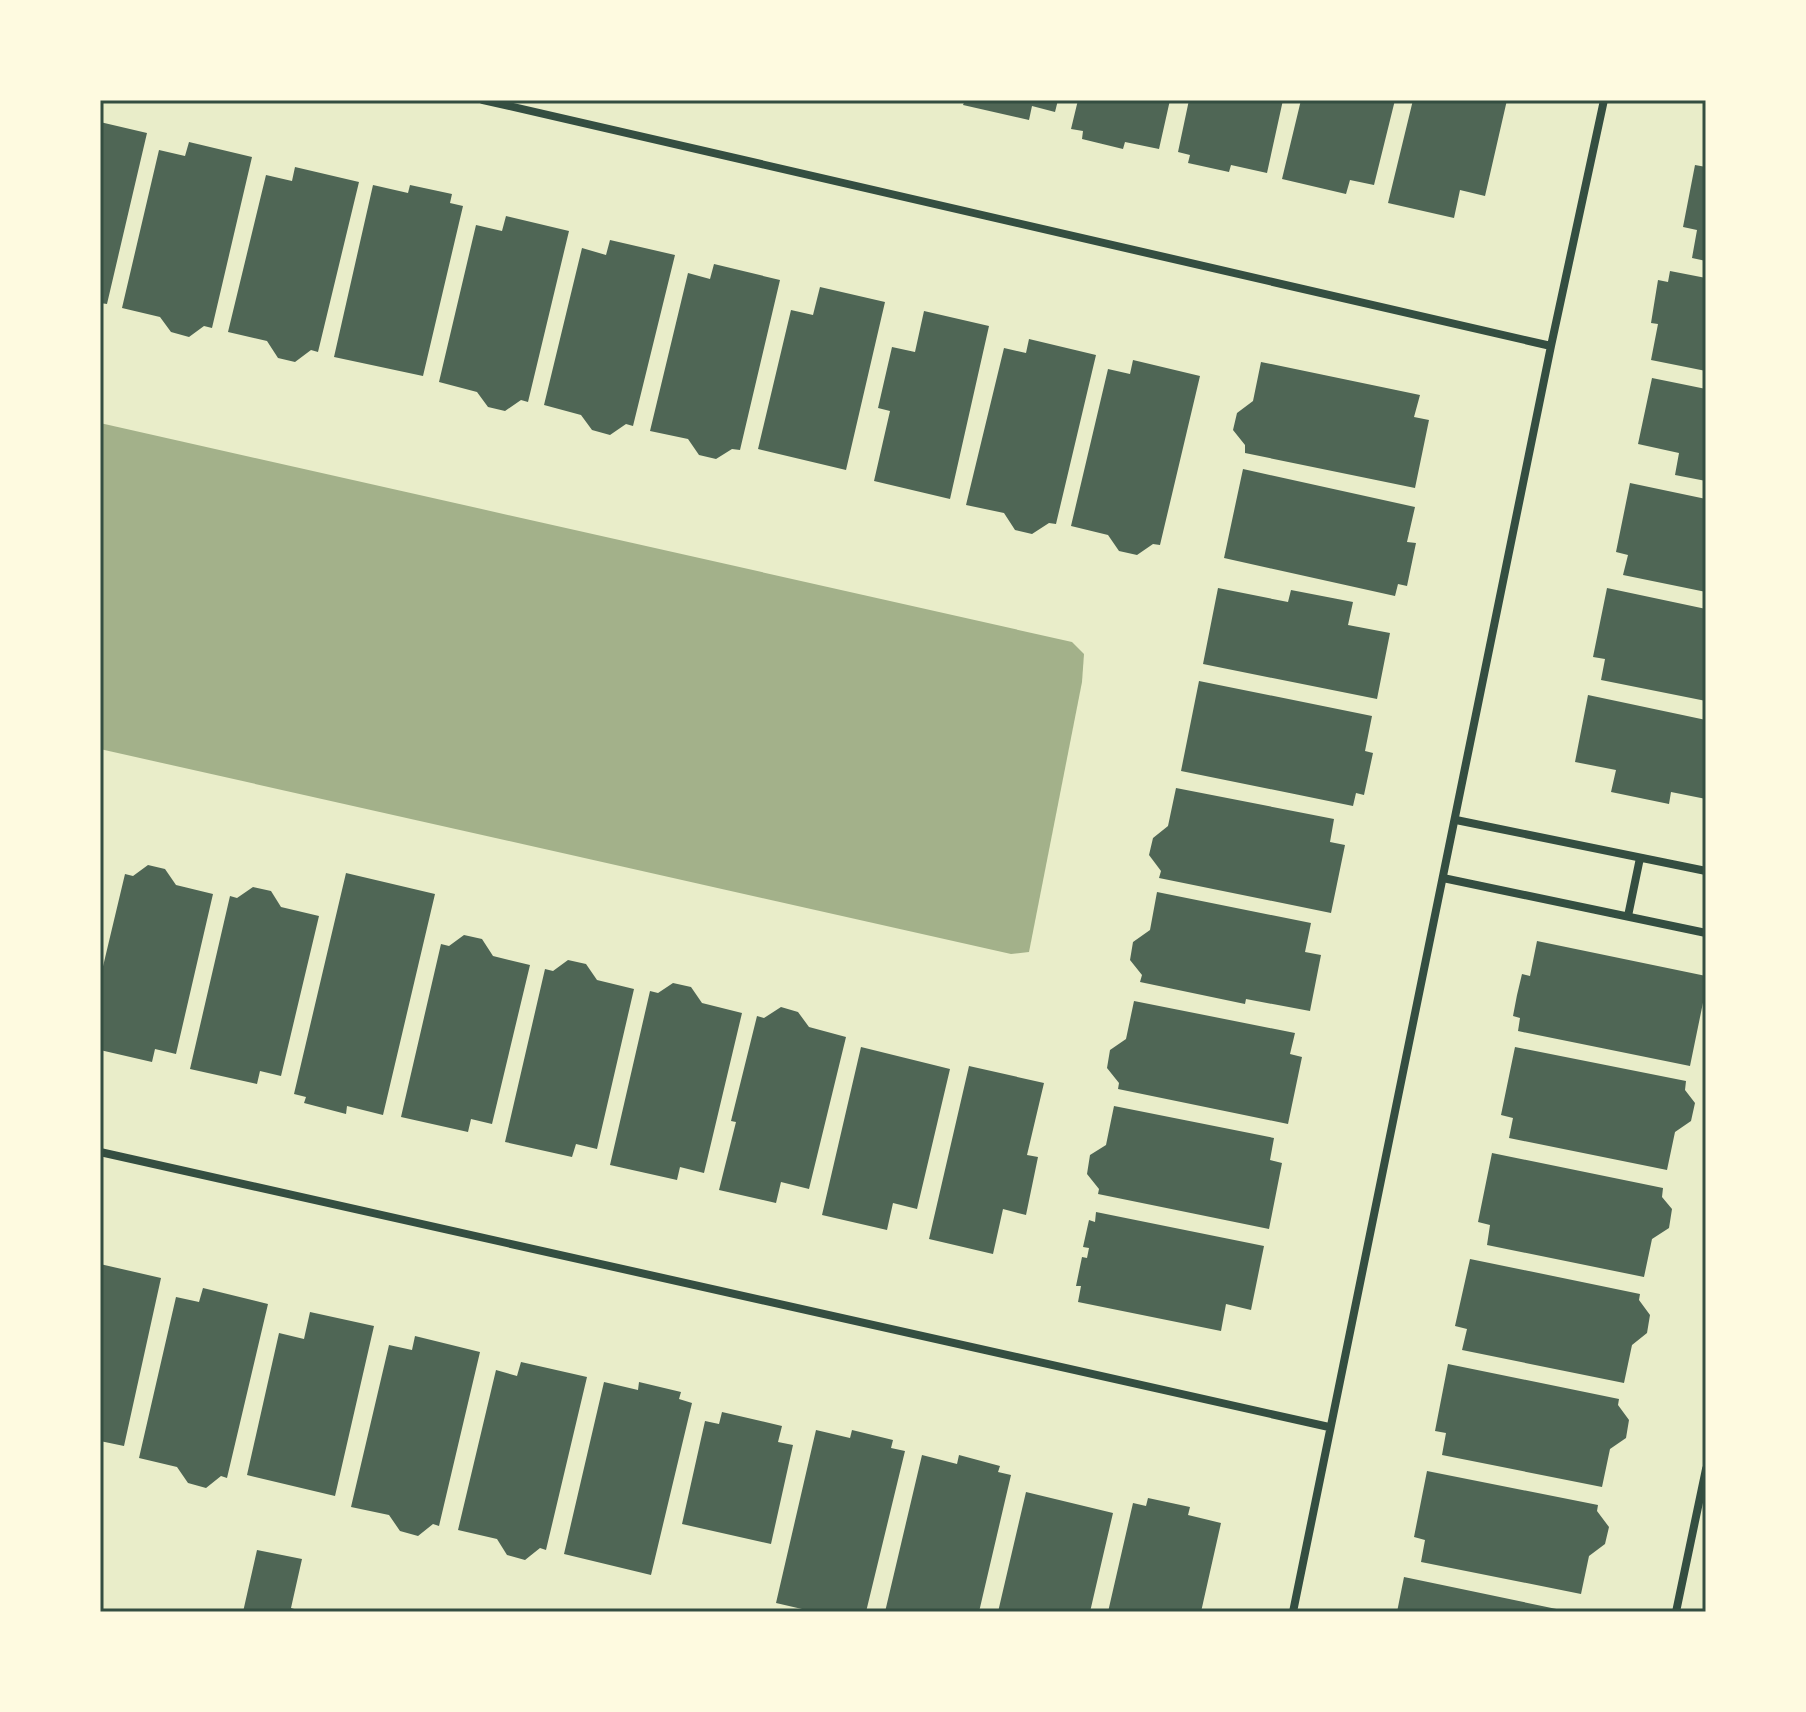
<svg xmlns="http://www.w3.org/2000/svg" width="1806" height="1712" font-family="Inter,sans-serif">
<rect width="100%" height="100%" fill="#e9edc9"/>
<path fill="#a3b18a" d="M 100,423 L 1072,642 L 1084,654 L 1082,682 L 1029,952 L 1011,954 L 100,749 Z"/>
<path fill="#4f6655" d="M 965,100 L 1058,100 L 1055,112 L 1032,106 L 1029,120 L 963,105 Z
M 1078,100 L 1170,100 L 1159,149 L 1125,142 L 1123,149 L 1082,139 L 1083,131 L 1071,129 Z
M 1189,100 L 1283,100 L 1267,173 L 1231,165 L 1229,172 L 1188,163 L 1190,155 L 1178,152 Z
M 1301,100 L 1395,100 L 1374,185 L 1350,180 L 1346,194 L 1282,179 Z
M 1413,100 L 1507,100 L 1485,196 L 1460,190 L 1454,218 L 1388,203 Z
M 100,122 L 147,133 L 107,304 L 100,303 Z
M 189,142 L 252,157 L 212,328 L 204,326 L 189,337 L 171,332 L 160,317 L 122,308 L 159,150 L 185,156 Z
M 1695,165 L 1706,167 L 1706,261 L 1692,258 L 1697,230 L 1683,227 Z
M 295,167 L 359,182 L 318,352 L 311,350 L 295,362 L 278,358 L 267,341 L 228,332 L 266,175 L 292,181 Z
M 373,185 L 408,193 L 410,185 L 452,194 L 450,203 L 463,206 L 423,376 L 334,357 Z
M 506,216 L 569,231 L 528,402 L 521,400 L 505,411 L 488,407 L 477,392 L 439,382 L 476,225 L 502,231 Z
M 610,240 L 675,255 L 633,426 L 626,424 L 610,435 L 592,430 L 581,415 L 544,405 L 582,248 L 606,255 Z
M 714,264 L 780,280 L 740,450 L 732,449 L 716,459 L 699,455 L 688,439 L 650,431 L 688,273 L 710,279 Z
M 1670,271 L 1706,278 L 1706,371 L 1651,360 L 1658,324 L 1651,323 L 1658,280 L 1668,282 Z
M 820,287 L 885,302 L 846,470 L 758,449 L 791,310 L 813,315 Z
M 924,311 L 989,326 L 950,499 L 874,481 L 890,411 L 878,408 L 892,347 L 915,352 Z
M 1029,339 L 1096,355 L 1056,524 L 1049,523 L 1032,534 L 1015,530 L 1004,513 L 966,505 L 1004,348 L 1026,353 Z
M 1133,360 L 1200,376 L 1160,545 L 1153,544 L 1137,555 L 1119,551 L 1108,535 L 1071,526 L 1108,369 L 1130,374 Z
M 1261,362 L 1420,395 L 1414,417 L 1429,420 L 1415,488 L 1245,453 L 1245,445 L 1233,430 L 1237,413 L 1253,401 Z
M 1652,378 L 1706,389 L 1706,481 L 1675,475 L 1679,453 L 1638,444 Z
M 1243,469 L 1415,507 L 1407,542 L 1416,543 L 1407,586 L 1398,584 L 1395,596 L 1224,558 Z
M 1630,483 L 1706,499 L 1706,592 L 1623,575 L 1628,555 L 1616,552 Z
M 1218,588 L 1288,602 L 1291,590 L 1353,602 L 1348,625 L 1390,633 L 1377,699 L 1203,664 Z
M 1607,588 L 1706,609 L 1706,701 L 1601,680 L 1605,659 L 1593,657 Z
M 1199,681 L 1372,716 L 1365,751 L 1373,753 L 1364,795 L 1356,793 L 1353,806 L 1181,771 Z
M 1588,695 L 1706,720 L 1706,799 L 1671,792 L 1669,804 L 1611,792 L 1616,770 L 1575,762 Z
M 1176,788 L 1334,819 L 1330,842 L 1345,845 L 1331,913 L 1159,878 L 1161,871 L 1149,855 L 1153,838 L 1168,826 Z
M 148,865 L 165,869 L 176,885 L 213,894 L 176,1054 L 155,1049 L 152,1062 L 100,1050 L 100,979 L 125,874 L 133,876 Z
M 346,873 L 435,894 L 383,1115 L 347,1106 L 346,1114 L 304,1103 L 306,1097 L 294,1094 Z
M 253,887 L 271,891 L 281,907 L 319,916 L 281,1076 L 260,1071 L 257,1084 L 190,1069 L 230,896 L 237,898 Z
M 1157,892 L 1311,923 L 1305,952 L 1321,955 L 1310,1011 L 1246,999 L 1245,1004 L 1140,982 L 1142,975 L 1130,960 L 1133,942 L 1150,930 Z
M 464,935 L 482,939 L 493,956 L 530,965 L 492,1124 L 471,1119 L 468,1132 L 401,1117 L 441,944 L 449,946 Z
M 1537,941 L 1706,976 L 1706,988 L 1690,1066 L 1518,1031 L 1520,1018 L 1513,1016 L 1517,995 L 1522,974 L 1530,976 Z
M 568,960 L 586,964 L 597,980 L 634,989 L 597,1149 L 576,1144 L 572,1157 L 505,1142 L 545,969 L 553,971 Z
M 673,983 L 691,987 L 702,1003 L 742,1013 L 704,1173 L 680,1167 L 677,1180 L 610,1165 L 650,991 L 658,993 Z
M 1134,1001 L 1295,1033 L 1290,1054 L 1302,1057 L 1288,1124 L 1118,1089 L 1119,1083 L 1107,1068 L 1110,1050 L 1126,1039 Z
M 781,1007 L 798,1012 L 809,1027 L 846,1037 L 809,1189 L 781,1182 L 776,1203 L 719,1190 L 736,1122 L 731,1121 L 757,1016 L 764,1018 Z
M 861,1047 L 950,1069 L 917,1209 L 893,1203 L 887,1230 L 822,1215 Z
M 1515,1047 L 1686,1081 L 1685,1090 L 1695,1103 L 1691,1121 L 1675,1132 L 1667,1170 L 1509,1138 L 1513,1118 L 1501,1115 Z
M 969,1066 L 1044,1083 L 1027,1155 L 1038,1157 L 1026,1215 L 1003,1209 L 993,1254 L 929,1239 Z
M 1114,1106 L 1274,1138 L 1270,1160 L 1282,1163 L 1269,1229 L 1098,1194 L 1099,1189 L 1087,1174 L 1090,1155 L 1106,1145 Z
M 1492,1153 L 1663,1188 L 1662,1197 L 1672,1209 L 1669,1228 L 1652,1239 L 1644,1277 L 1487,1245 L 1490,1225 L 1478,1222 Z
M 1096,1212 L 1264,1246 L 1251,1310 L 1226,1304 L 1221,1331 L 1078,1302 L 1081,1286 L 1076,1286 L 1082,1257 L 1087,1258 L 1089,1248 L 1083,1247 L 1089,1220 L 1095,1222 Z
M 1470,1259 L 1640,1294 L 1639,1300 L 1650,1315 L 1647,1333 L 1632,1345 L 1624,1383 L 1462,1350 L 1467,1329 L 1455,1326 Z
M 100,1264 L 161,1278 L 124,1446 L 100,1441 Z
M 203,1288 L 268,1304 L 227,1478 L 221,1476 L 206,1488 L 188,1483 L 177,1467 L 139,1458 L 176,1297 L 199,1302 Z
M 310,1312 L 374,1326 L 335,1496 L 247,1475 L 279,1333 L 304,1339 Z
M 415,1336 L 480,1352 L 439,1526 L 433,1524 L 418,1536 L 400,1531 L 389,1515 L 351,1507 L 389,1345 L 412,1350 Z
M 521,1362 L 587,1377 L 546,1550 L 540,1548 L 525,1560 L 507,1555 L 497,1539 L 458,1530 L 496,1370 L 517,1376 Z
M 1448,1364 L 1619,1399 L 1618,1405 L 1629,1420 L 1626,1438 L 1610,1449 L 1602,1487 L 1442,1455 L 1446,1433 L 1435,1431 Z
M 604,1382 L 638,1390 L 639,1382 L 681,1392 L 679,1399 L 692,1403 L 651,1575 L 564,1554 Z
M 722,1412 L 782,1426 L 778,1442 L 793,1445 L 771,1544 L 682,1524 L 705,1421 L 719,1424 Z
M 816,1430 L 850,1438 L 852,1430 L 893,1440 L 891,1448 L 905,1451 L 866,1612 L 815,1612 L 776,1603 Z
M 922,1455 L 957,1464 L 959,1455 L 1000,1466 L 998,1472 L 1011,1475 L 979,1612 L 885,1612 Z
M 1427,1471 L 1598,1505 L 1597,1511 L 1609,1527 L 1605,1544 L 1589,1556 L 1581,1594 L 1421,1562 L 1425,1540 L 1414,1537 Z
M 1026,1492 L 1113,1513 L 1090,1612 L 998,1612 Z
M 1148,1498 L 1190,1507 L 1188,1515 L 1221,1523 L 1201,1612 L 1108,1612 L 1133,1503 L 1146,1506 Z
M 257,1550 L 302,1559 L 291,1608 L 304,1612 L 243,1612 Z
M 1404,1577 L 1566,1611 L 1566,1612 L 1397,1612 Z"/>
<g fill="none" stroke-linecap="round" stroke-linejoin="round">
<path stroke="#344e41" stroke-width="8" d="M 483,100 L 1551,346
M 1456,820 L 1706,871
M 1443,878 L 1706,933
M 1628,916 L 1640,858
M 100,1152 L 1329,1427
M 1293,1612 L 1551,346 L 1604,100
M 1676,1612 L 1706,1469"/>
</g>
<rect width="1806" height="1712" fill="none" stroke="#fefae0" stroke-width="204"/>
<rect x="102" y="102" width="1602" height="1508" fill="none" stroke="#344e41" stroke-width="3"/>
</svg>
